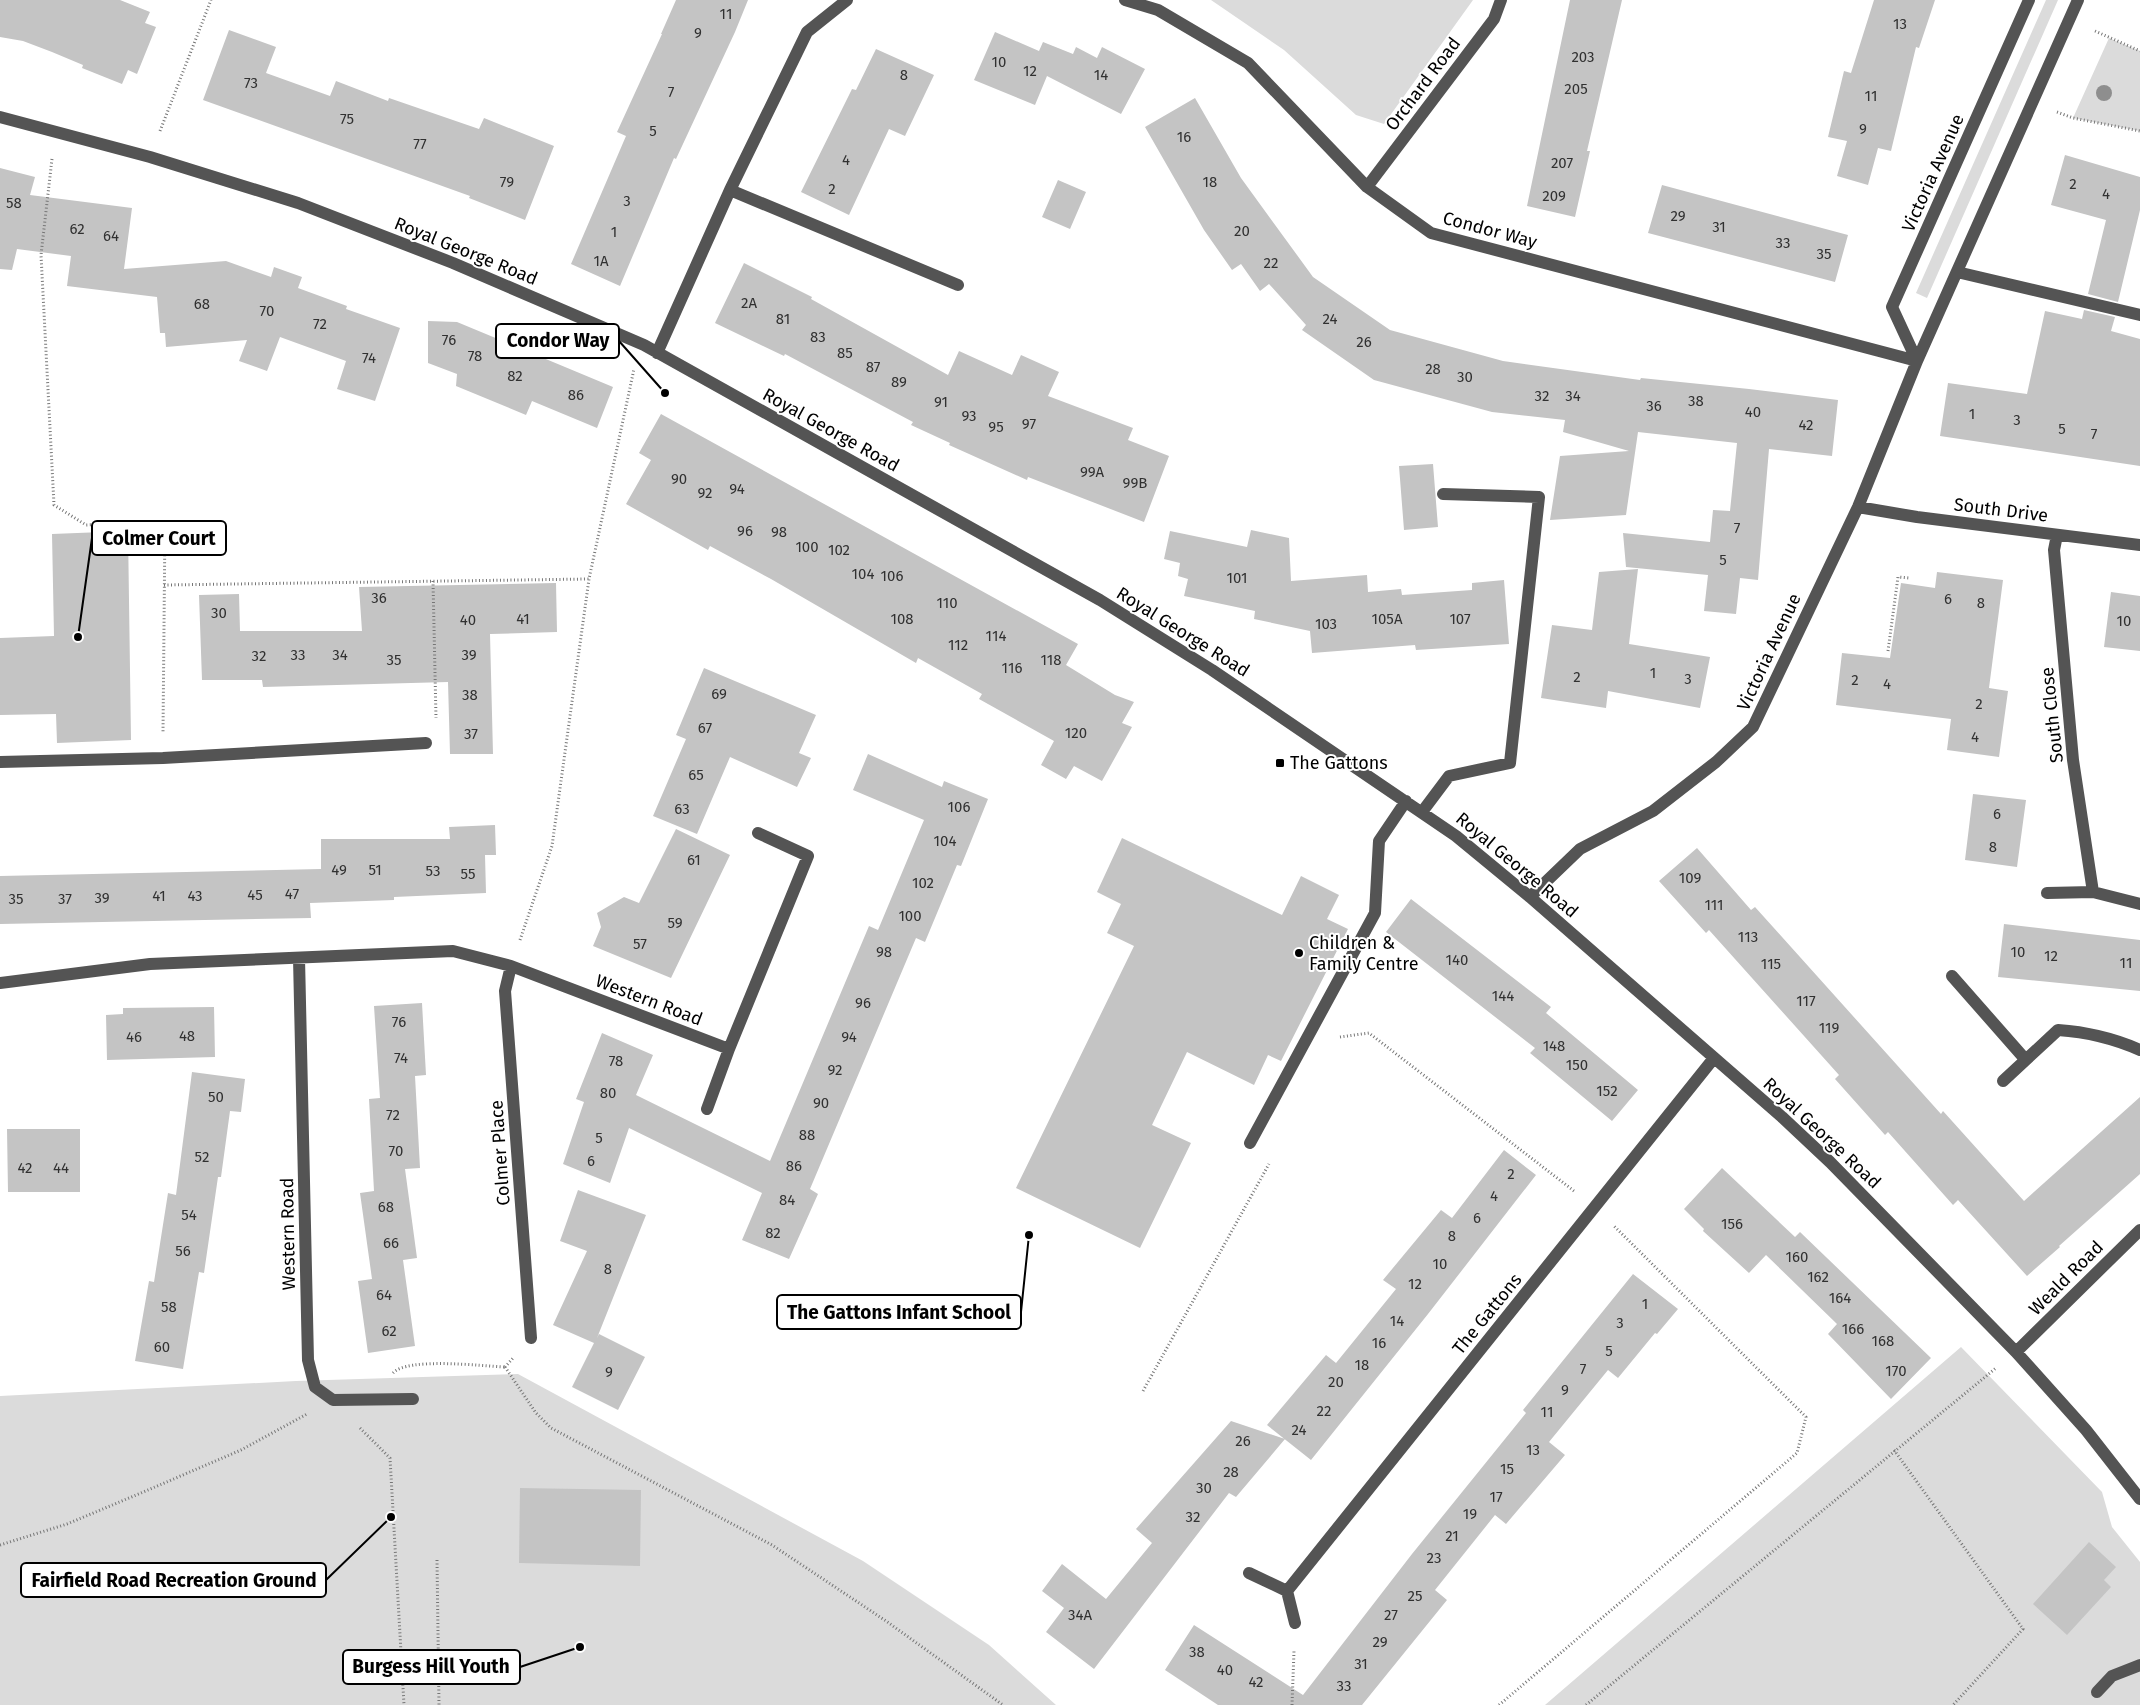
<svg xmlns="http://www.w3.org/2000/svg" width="2140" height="1705" font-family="'Fira Sans',sans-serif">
<rect width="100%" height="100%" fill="#fff"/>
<path fill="#dbdbdb" d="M 1211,0 L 1473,0 L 1384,124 L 1356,115 L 1284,50 Z
M 2046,0 L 2058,0 L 1927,298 L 1916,293 Z
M 2109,38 L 2140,51 L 2140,131 L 2073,118 Z
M 1961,1347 L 2102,1492 L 2112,1527 L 2140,1562 L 2140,1705 L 1545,1705 Z
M 518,1374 L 863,1561 L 989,1645 L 1056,1705 L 0,1705 L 0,1396 L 296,1381 Z"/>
<path fill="#c4c4c4" d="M 0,0 L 120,0 L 150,12 L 145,23 L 156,27 L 137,74 L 128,70 L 122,84 L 82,68 L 83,65 L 52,52 L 23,41 L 0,37 Z
M 676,0 L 748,0 L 735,32 L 676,159 L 674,158 L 620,286 L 571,264 L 626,136 L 617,132 L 662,34 L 661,34 Z
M 1570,0 L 1622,0 L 1587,151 L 1590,151 L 1575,217 L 1527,206 Z
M 1874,0 L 1935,0 L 1919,48 L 1916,47 L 1891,151 L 1878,148 L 1868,185 L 1837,176 L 1847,141 L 1828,137 L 1844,71 L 1851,73 Z
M 229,30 L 276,47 L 266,73 L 330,96 L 336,81 L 388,101 L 389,98 L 479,129 L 484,118 L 554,146 L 525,220 L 469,198 L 470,196 L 203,100 Z
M 995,32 L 1039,51 L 1043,42 L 1073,54 L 1076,47 L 1097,58 L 1102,47 L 1145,69 L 1121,114 L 1047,76 L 1035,105 L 974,80 Z
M 876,49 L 934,75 L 905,136 L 889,129 L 849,215 L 801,192 L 852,89 L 856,90 Z
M 1195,98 L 1241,178 L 1313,277 L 1390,330 L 1503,361 L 1640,380 L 1641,378 L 1749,389 L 1838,400 L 1832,456 L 1769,449 L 1758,580 L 1740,578 L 1736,614 L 1704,611 L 1708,575 L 1626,567 L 1623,533 L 1710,542 L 1713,510 L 1730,511 L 1737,443 L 1638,432 L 1626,515 L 1550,520 L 1560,456 L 1629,451 L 1563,432 L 1565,420 L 1492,412 L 1374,380 L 1302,330 L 1306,325 L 1269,284 L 1260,291 L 1241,264 L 1232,270 L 1204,230 L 1145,127 Z
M 2065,155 L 2140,177 L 2140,210 L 2118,302 L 2088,294 L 2106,220 L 2051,205 Z
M 0,168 L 35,177 L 30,195 L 132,208 L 124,269 L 226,261 L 271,277 L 274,267 L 302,277 L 298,288 L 347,306 L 346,309 L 400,328 L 375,401 L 337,389 L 346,361 L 280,337 L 267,371 L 239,361 L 247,340 L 166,347 L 165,333 L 160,333 L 157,297 L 67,286 L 71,256 L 17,249 L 12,270 L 0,269 Z
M 1058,180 L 1086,192 L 1070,229 L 1042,217 Z
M 1662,185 L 1848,235 L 1835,282 L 1648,233 Z
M 744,263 L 812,297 L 811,299 L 948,375 L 959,351 L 1012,375 L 1021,355 L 1059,372 L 1048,396 L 1133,428 L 1128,440 L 1169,456 L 1144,522 L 1028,477 L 1027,480 L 949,445 L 950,443 L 911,425 L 913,422 L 785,354 L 784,356 L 715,323 Z
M 2084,310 L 2115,317 L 2111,331 L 2140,339 L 2140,466 L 1940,436 L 1948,383 L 2027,394 L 2045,311 L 2082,319 Z
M 428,321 L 457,322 L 613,387 L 597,428 L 532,401 L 526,415 L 456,386 L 457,374 L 428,363 Z
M 661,414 L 1078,644 L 1066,665 L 1115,695 L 1134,702 L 1122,723 L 1132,727 L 1102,781 L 1074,766 L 1066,779 L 1041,765 L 1054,741 L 979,699 L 982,694 L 918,658 L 916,663 L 771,579 L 710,546 L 708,550 L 626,504 L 651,460 L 639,453 Z
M 1433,464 L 1438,527 L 1404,530 L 1399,466 Z
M 1251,530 L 1289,538 L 1291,581 L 1367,575 L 1368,592 L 1401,589 L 1402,595 L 1472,590 L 1472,583 L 1504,580 L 1509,644 L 1416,650 L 1415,645 L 1312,653 L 1310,631 L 1254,619 L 1255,611 L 1184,596 L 1188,579 L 1178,576 L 1180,563 L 1164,559 L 1170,531 L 1247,547 Z
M 128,531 L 131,740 L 57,743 L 56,714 L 0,715 L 0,638 L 54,636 L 52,534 Z
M 1638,569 L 1629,644 L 1710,657 L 1700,708 L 1608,691 L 1606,708 L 1541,698 L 1552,625 L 1592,630 L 1599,572 Z
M 1937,572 L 2003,580 L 1989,688 L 2008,691 L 1999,757 L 1947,750 L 1951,719 L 1836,705 L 1842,653 L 1890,658 L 1901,583 L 1935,588 Z
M 556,583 L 557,632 L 490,634 L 493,754 L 450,754 L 448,682 L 263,687 L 262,680 L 202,680 L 199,595 L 239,594 L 240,631 L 362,631 L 359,587 Z
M 2111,592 L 2140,596 L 2140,651 L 2104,647 Z
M 704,668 L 816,715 L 799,753 L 811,758 L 797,787 L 730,757 L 697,834 L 653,816 L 686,739 L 676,735 Z
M 868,754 L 942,787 L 944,781 L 988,799 L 961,866 L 957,865 L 925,942 L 916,938 L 810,1189 L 818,1194 L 789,1259 L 742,1240 L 762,1193 L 629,1128 L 610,1183 L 563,1164 L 584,1102 L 576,1099 L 602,1033 L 653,1055 L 636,1095 L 770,1161 L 869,926 L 878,930 L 924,820 L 853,790 Z
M 1973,794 L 2026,800 L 2017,867 L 1965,860 Z
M 495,825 L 496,855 L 485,855 L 486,893 L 394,897 L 394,900 L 310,903 L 311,918 L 0,924 L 0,876 L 321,869 L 321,839 L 450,839 L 449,827 Z
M 676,829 L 730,855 L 671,978 L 593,946 L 601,927 L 597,913 L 624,897 L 639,903 Z
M 1122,838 L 1282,915 L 1301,876 L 1339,895 L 1327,919 L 1348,929 L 1281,1061 L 1268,1055 L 1254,1085 L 1187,1052 L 1152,1125 L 1191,1143 L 1140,1248 L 1016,1188 L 1134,946 L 1107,933 L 1121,904 L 1097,892 Z
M 1697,848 L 1751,910 L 1755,907 L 1941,1114 L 1943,1111 L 2024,1201 L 2140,1097 L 2140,1174 L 2059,1246 L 2060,1247 L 2027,1276 L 1958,1200 L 1953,1205 L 1888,1132 L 1885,1135 L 1835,1079 L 1839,1075 L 1709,930 L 1706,933 L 1659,881 Z
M 1411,899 L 1551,1007 L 1546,1013 L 1638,1090 L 1612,1121 L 1530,1053 L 1535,1048 L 1386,932 Z
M 2004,924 L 2140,940 L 2140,991 L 1998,977 Z
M 422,1003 L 426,1075 L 415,1076 L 420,1168 L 405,1169 L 417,1258 L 403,1260 L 415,1346 L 368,1353 L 358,1281 L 372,1279 L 360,1193 L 374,1191 L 369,1099 L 380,1098 L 374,1006 Z
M 214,1007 L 215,1057 L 107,1060 L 106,1015 L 123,1014 L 123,1008 Z
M 192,1072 L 245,1079 L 241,1112 L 230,1111 L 221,1177 L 218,1177 L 204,1273 L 199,1272 L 183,1369 L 135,1361 L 149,1281 L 154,1282 L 168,1193 L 176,1195 Z
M 7,1129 L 80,1129 L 80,1192 L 8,1192 Z
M 1504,1150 L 1536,1175 L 1428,1314 L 1311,1460 L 1267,1425 L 1326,1355 L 1336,1363 L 1396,1289 L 1383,1280 L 1441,1210 L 1452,1218 Z
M 1722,1168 L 1795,1237 L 1800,1232 L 1931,1358 L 1891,1399 L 1828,1334 L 1837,1324 L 1766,1255 L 1749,1273 L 1703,1231 L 1704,1229 L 1684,1209 Z
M 578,1190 L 646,1215 L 597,1338 L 599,1334 L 645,1357 L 618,1410 L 572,1387 L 594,1343 L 553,1325 L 587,1251 L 560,1241 Z
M 1633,1274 L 1678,1309 L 1657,1334 L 1655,1333 L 1618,1378 L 1608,1370 L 1549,1442 L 1565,1455 L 1506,1524 L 1495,1515 L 1435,1590 L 1447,1600 L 1362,1705 L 1218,1705 L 1165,1670 L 1194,1625 L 1303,1695 L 1412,1554 L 1526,1413 L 1523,1410 Z
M 1231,1421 L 1285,1439 L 1236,1497 L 1229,1493 L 1094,1669 L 1046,1632 L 1064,1608 L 1042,1591 L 1062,1564 L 1106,1599 L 1152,1543 L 1136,1529 Z
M 520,1488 L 641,1490 L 640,1566 L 519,1563 Z
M 2089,1542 L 2116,1567 L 2104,1580 L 2111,1587 L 2067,1635 L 2033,1604 Z"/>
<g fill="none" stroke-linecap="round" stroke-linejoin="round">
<path stroke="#767676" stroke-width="3" stroke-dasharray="1 2.5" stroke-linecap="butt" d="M 2095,31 L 2140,51
M 2057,112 L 2073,118 L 2140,131
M 160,131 L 211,0
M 52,159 L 41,255 L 54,505 L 86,525 L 165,522 L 163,732
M 433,581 L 436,718
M 164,585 L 589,579
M 1888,651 L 1898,577 L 1909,578
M 520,940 L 552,846 L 589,579 L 634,369
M 1340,1037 L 1369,1033 L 1574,1191
M 505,1367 L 536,1413 L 551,1428 L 772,1545 L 886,1621 L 1003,1705
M 505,1367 L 513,1358
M 393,1373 C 407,1357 482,1366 505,1367
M 1143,1391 L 1269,1164
M 360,1428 L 390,1458 L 404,1705
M 1894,1450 L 2023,1629 L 1953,1705
M 0,1545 L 67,1524 L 141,1493 L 241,1450 L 307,1414
M 437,1560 L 439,1705
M 1292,1705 L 1294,1651
M 1499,1705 L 1797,1453 L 1806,1417 L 1613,1225
M 1586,1705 L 1996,1368"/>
<path stroke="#545454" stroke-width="12" d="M 1125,0 L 1158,10 L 1248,63 L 1367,187 L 1431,233 L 1917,361
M 0,117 L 150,157 L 298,203 L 453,263 L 644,345 L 1100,600 L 1212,670 L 1456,836 L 1530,897 L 1782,1117 L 1830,1162 L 2016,1352 L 2086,1430 L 2140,1499
M 1367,187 L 1494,19 L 1501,0
M 730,190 L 958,285
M 1957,272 L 2140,315
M 657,353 L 730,190 L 807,32 L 847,0
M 1917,361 L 1892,307 L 2029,0
M 1858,507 L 1917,517 L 2140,545
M 2057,535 L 2054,550 L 2073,760 L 2093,892
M 0,762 L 163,758 L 426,743
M 1422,812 L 1449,776 L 1510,763 L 1539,497 L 1443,494
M 2047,893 L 2093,892 L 2140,904
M 1530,897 L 1580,849 L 1653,811 L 1716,762 L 1753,727 L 1858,507 L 1917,361 L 2078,0
M 299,958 L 308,1360 L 315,1387 L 333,1400 L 413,1399
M 511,966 L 505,991 L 531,1338
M 1952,976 L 2025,1059
M 0,983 L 150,964 L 453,951 L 511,966 L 729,1049 L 808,856 L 758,833
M 2003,1081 L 2058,1030 C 2087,1032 2113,1038 2140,1050
M 707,1109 L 729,1049
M 1250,1143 L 1375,913 L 1379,841 L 1406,801
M 2016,1352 L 2140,1230
M 1249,1573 L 1287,1591 L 1295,1623
M 1287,1591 L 1714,1058
M 2097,1692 L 2112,1676 L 2140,1665"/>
</g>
<circle fill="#8e8e8e" cx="2104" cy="93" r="8"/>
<g fill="#000" stroke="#fff" stroke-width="2">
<rect x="1275" y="758" width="10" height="10" rx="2.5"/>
<circle cx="1299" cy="953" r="5"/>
</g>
<g text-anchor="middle" stroke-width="4" stroke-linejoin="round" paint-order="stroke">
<g font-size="15" fill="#313131">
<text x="726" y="19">11</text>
<text x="1900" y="29">13</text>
<text x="698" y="38">9</text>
<text x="1583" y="62">203</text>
<text x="999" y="67">10</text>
<text x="1030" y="76">12</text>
<text x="904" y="80">8</text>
<text x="1101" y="80">14</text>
<text x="251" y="88">73</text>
<text x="1576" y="94">205</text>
<text x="671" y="97">7</text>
<text x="1871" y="101">11</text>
<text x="347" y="124">75</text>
<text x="1863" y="134">9</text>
<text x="653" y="136">5</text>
<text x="1184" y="142">16</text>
<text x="420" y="149">77</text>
<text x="846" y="165">4</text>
<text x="1562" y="168">207</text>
<text x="507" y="187">79</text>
<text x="1210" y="187">18</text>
<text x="2073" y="189">2</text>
<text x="832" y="194">2</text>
<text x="2106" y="199">4</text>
<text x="1554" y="201">209</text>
<text x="627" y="206">3</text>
<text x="14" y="208">58</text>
<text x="1678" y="221">29</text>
<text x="1719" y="232">31</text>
<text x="77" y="234">62</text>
<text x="1242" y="236">20</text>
<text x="614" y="237">1</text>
<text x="111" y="241">64</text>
<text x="1783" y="248">33</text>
<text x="1824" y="259">35</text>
<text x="601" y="266">1A</text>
<text x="1271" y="268">22</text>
<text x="749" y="308">2A</text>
<text x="202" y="309">68</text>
<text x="267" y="316">70</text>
<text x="783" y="324">81</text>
<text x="1330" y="324">24</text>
<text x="320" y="329">72</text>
<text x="818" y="342">83</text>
<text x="449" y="345">76</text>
<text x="1364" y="347">26</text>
<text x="845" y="358">85</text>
<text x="475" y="361">78</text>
<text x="369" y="363">74</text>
<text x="873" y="372">87</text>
<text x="1433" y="374">28</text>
<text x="515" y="381">82</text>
<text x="1465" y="382">30</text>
<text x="899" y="387">89</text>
<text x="576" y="400">86</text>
<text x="1542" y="401">32</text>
<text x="1573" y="401">34</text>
<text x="1696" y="406">38</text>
<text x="941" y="407">91</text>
<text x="1654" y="411">36</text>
<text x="1753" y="417">40</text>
<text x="1972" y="419">1</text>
<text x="969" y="421">93</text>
<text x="2017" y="425">3</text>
<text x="1029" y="429">97</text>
<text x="1806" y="430">42</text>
<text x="996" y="432">95</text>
<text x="2062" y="434">5</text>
<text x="2094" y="439">7</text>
<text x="1092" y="477">99A</text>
<text x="679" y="484">90</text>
<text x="1135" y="488">99B</text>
<text x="737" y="494">94</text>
<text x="705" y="498">92</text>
<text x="1737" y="533">7</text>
<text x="745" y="536">96</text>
<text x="779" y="537">98</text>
<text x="807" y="552">100</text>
<text x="839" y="555">102</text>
<text x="1723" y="565">5</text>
<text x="863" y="579">104</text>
<text x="892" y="581">106</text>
<text x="1237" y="583">101</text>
<text x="379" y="603">36</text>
<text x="1948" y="604">6</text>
<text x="947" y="608">110</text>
<text x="1981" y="608">8</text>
<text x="219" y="618">30</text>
<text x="523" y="624">41</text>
<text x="902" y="624">108</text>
<text x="1387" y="624">105A</text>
<text x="1460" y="624">107</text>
<text x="468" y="625">40</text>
<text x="2124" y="626">10</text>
<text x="1326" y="629">103</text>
<text x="996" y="641">114</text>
<text x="958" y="650">112</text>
<text x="298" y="660">33</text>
<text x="340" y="660">34</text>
<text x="469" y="660">39</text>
<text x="259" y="661">32</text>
<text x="394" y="665">35</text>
<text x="1051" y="665">118</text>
<text x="1012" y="673">116</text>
<text x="1653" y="678">1</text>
<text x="1577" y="682">2</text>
<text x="1688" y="684">3</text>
<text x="1855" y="685">2</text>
<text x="1887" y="689">4</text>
<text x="719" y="699">69</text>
<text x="470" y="700">38</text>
<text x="1979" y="709">2</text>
<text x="705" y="733">67</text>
<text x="1076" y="738">120</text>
<text x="471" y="739">37</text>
<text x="1975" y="742">4</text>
<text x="696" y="780">65</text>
<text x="959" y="812">106</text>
<text x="682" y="814">63</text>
<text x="1997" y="819">6</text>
<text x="945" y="846">104</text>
<text x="1993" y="852">8</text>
<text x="694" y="865">61</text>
<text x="339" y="875">49</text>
<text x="375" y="875">51</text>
<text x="433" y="876">53</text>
<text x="468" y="879">55</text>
<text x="1690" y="883">109</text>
<text x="923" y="888">102</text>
<text x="292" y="899">47</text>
<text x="255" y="900">45</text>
<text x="159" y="901">41</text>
<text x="195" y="901">43</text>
<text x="102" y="903">39</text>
<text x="16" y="904">35</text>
<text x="65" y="904">37</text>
<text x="1714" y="910">111</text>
<text x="910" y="921">100</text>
<text x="675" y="928">59</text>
<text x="1748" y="942">113</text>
<text x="640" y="949">57</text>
<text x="884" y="957">98</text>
<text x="2018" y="957">10</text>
<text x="2051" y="961">12</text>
<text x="1457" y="965">140</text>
<text x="2126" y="968">11</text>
<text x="1771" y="969">115</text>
<text x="1503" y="1001">144</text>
<text x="1806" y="1006">117</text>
<text x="863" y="1008">96</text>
<text x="399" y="1027">76</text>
<text x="1829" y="1033">119</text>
<text x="187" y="1041">48</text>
<text x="134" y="1042">46</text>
<text x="849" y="1042">94</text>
<text x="1554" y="1051">148</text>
<text x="401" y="1063">74</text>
<text x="616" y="1066">78</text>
<text x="1577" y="1070">150</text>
<text x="835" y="1075">92</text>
<text x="1607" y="1096">152</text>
<text x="608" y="1098">80</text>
<text x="216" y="1102">50</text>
<text x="821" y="1108">90</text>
<text x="393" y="1120">72</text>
<text x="807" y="1140">88</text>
<text x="599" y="1143">5</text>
<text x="396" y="1156">70</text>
<text x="202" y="1162">52</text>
<text x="591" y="1166">6</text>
<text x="794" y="1171">86</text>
<text x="25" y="1173">42</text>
<text x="61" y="1173">44</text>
<text x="1511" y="1179">2</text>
<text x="1494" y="1201">4</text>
<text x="787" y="1205">84</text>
<text x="386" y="1212">68</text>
<text x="189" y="1220">54</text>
<text x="1477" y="1223">6</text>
<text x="1732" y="1229">156</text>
<text x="773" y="1238">82</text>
<text x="1452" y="1241">8</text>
<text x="391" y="1248">66</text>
<text x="183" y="1256">56</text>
<text x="1797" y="1262">160</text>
<text x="1440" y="1269">10</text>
<text x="608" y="1274">8</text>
<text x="1818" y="1282">162</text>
<text x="1415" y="1289">12</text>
<text x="384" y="1300">64</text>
<text x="1840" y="1303">164</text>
<text x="1645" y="1309">1</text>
<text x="169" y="1312">58</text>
<text x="1397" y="1326">14</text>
<text x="1620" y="1328">3</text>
<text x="1853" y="1334">166</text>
<text x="389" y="1336">62</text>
<text x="1883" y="1346">168</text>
<text x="1379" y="1348">16</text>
<text x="162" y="1352">60</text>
<text x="1609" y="1356">5</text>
<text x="1362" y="1370">18</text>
<text x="1583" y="1374">7</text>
<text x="1896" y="1376">170</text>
<text x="609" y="1377">9</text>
<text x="1336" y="1387">20</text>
<text x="1565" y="1395">9</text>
<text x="1324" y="1416">22</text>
<text x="1547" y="1417">11</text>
<text x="1299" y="1435">24</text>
<text x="1243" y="1446">26</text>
<text x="1533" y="1455">13</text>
<text x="1507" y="1474">15</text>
<text x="1231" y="1477">28</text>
<text x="1204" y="1493">30</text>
<text x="1496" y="1502">17</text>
<text x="1470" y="1519">19</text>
<text x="1193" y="1522">32</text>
<text x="1452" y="1541">21</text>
<text x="1434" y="1563">23</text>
<text x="1415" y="1601">25</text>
<text x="1080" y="1620">34A</text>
<text x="1391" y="1620">27</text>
<text x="1380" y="1647">29</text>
<text x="1197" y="1657">38</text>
<text x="1361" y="1669">31</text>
<text x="1225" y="1675">40</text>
<text x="1256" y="1687">42</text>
<text x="1344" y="1691">33</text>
</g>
<g font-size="18" fill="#000" stroke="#fff">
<text transform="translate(1423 84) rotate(-53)" y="6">Orchard Road</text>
<text transform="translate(1933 173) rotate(-66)" y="6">Victoria Avenue</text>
<text transform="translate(1490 230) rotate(15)" y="6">Condor Way</text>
<text transform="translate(466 251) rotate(22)" y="6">Royal George Road</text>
<text transform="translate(831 430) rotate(29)" y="6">Royal George Road</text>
<text transform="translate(2001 510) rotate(7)" y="6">South Drive</text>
<text transform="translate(1183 632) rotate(32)" y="6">Royal George Road</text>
<text transform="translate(1769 652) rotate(-65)" y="6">Victoria Avenue</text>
<text transform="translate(2052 715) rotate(-96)" y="6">South Close</text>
<text transform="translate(1517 865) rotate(40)" y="6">Royal George Road</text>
<text transform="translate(649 1000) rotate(21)" y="6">Western Road</text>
<text transform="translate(1822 1133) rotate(43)" y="6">Royal George Road</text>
<text transform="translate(500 1153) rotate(-94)" y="6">Colmer Place</text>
<text transform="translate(288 1234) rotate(-91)" y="6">Western Road</text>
<text transform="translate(2066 1278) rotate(-45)" y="6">Weald Road</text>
<text transform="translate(1487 1314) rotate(-51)" y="6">The Gattons</text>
</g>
<g font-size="18" fill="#000" stroke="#fff" text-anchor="start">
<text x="1290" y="769">The Gattons</text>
<text x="1309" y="949">Children &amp;<tspan x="1309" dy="21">Family Centre</tspan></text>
</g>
</g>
<path fill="none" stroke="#000" stroke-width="2" d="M665 393L619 341M78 637L92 538M1029 1235L1021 1312M391 1517L326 1580M580 1647L520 1667"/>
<g fill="#000" stroke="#fff" stroke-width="2">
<circle cx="665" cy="393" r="5"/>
<circle cx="78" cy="637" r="5"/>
<circle cx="1029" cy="1235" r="5"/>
<circle cx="391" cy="1517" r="5"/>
<circle cx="580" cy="1647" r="5"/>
</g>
<g fill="#fff" stroke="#000" stroke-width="2">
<rect x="496" y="324" width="123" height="34" rx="5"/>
<rect x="92" y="521" width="134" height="34" rx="5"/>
<rect x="777" y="1295" width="244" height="34" rx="5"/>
<rect x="21" y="1563" width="305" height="34" rx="5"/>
<rect x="343" y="1650" width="177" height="34" rx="5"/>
</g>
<g font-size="19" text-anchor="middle" font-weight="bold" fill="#000">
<text x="558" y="347">Condor Way</text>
<text x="159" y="545">Colmer Court</text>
<text x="899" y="1319">The Gattons Infant School</text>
<text x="174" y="1587">Fairfield Road Recreation Ground</text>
<text x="431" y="1673">Burgess Hill Youth</text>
</g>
</svg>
